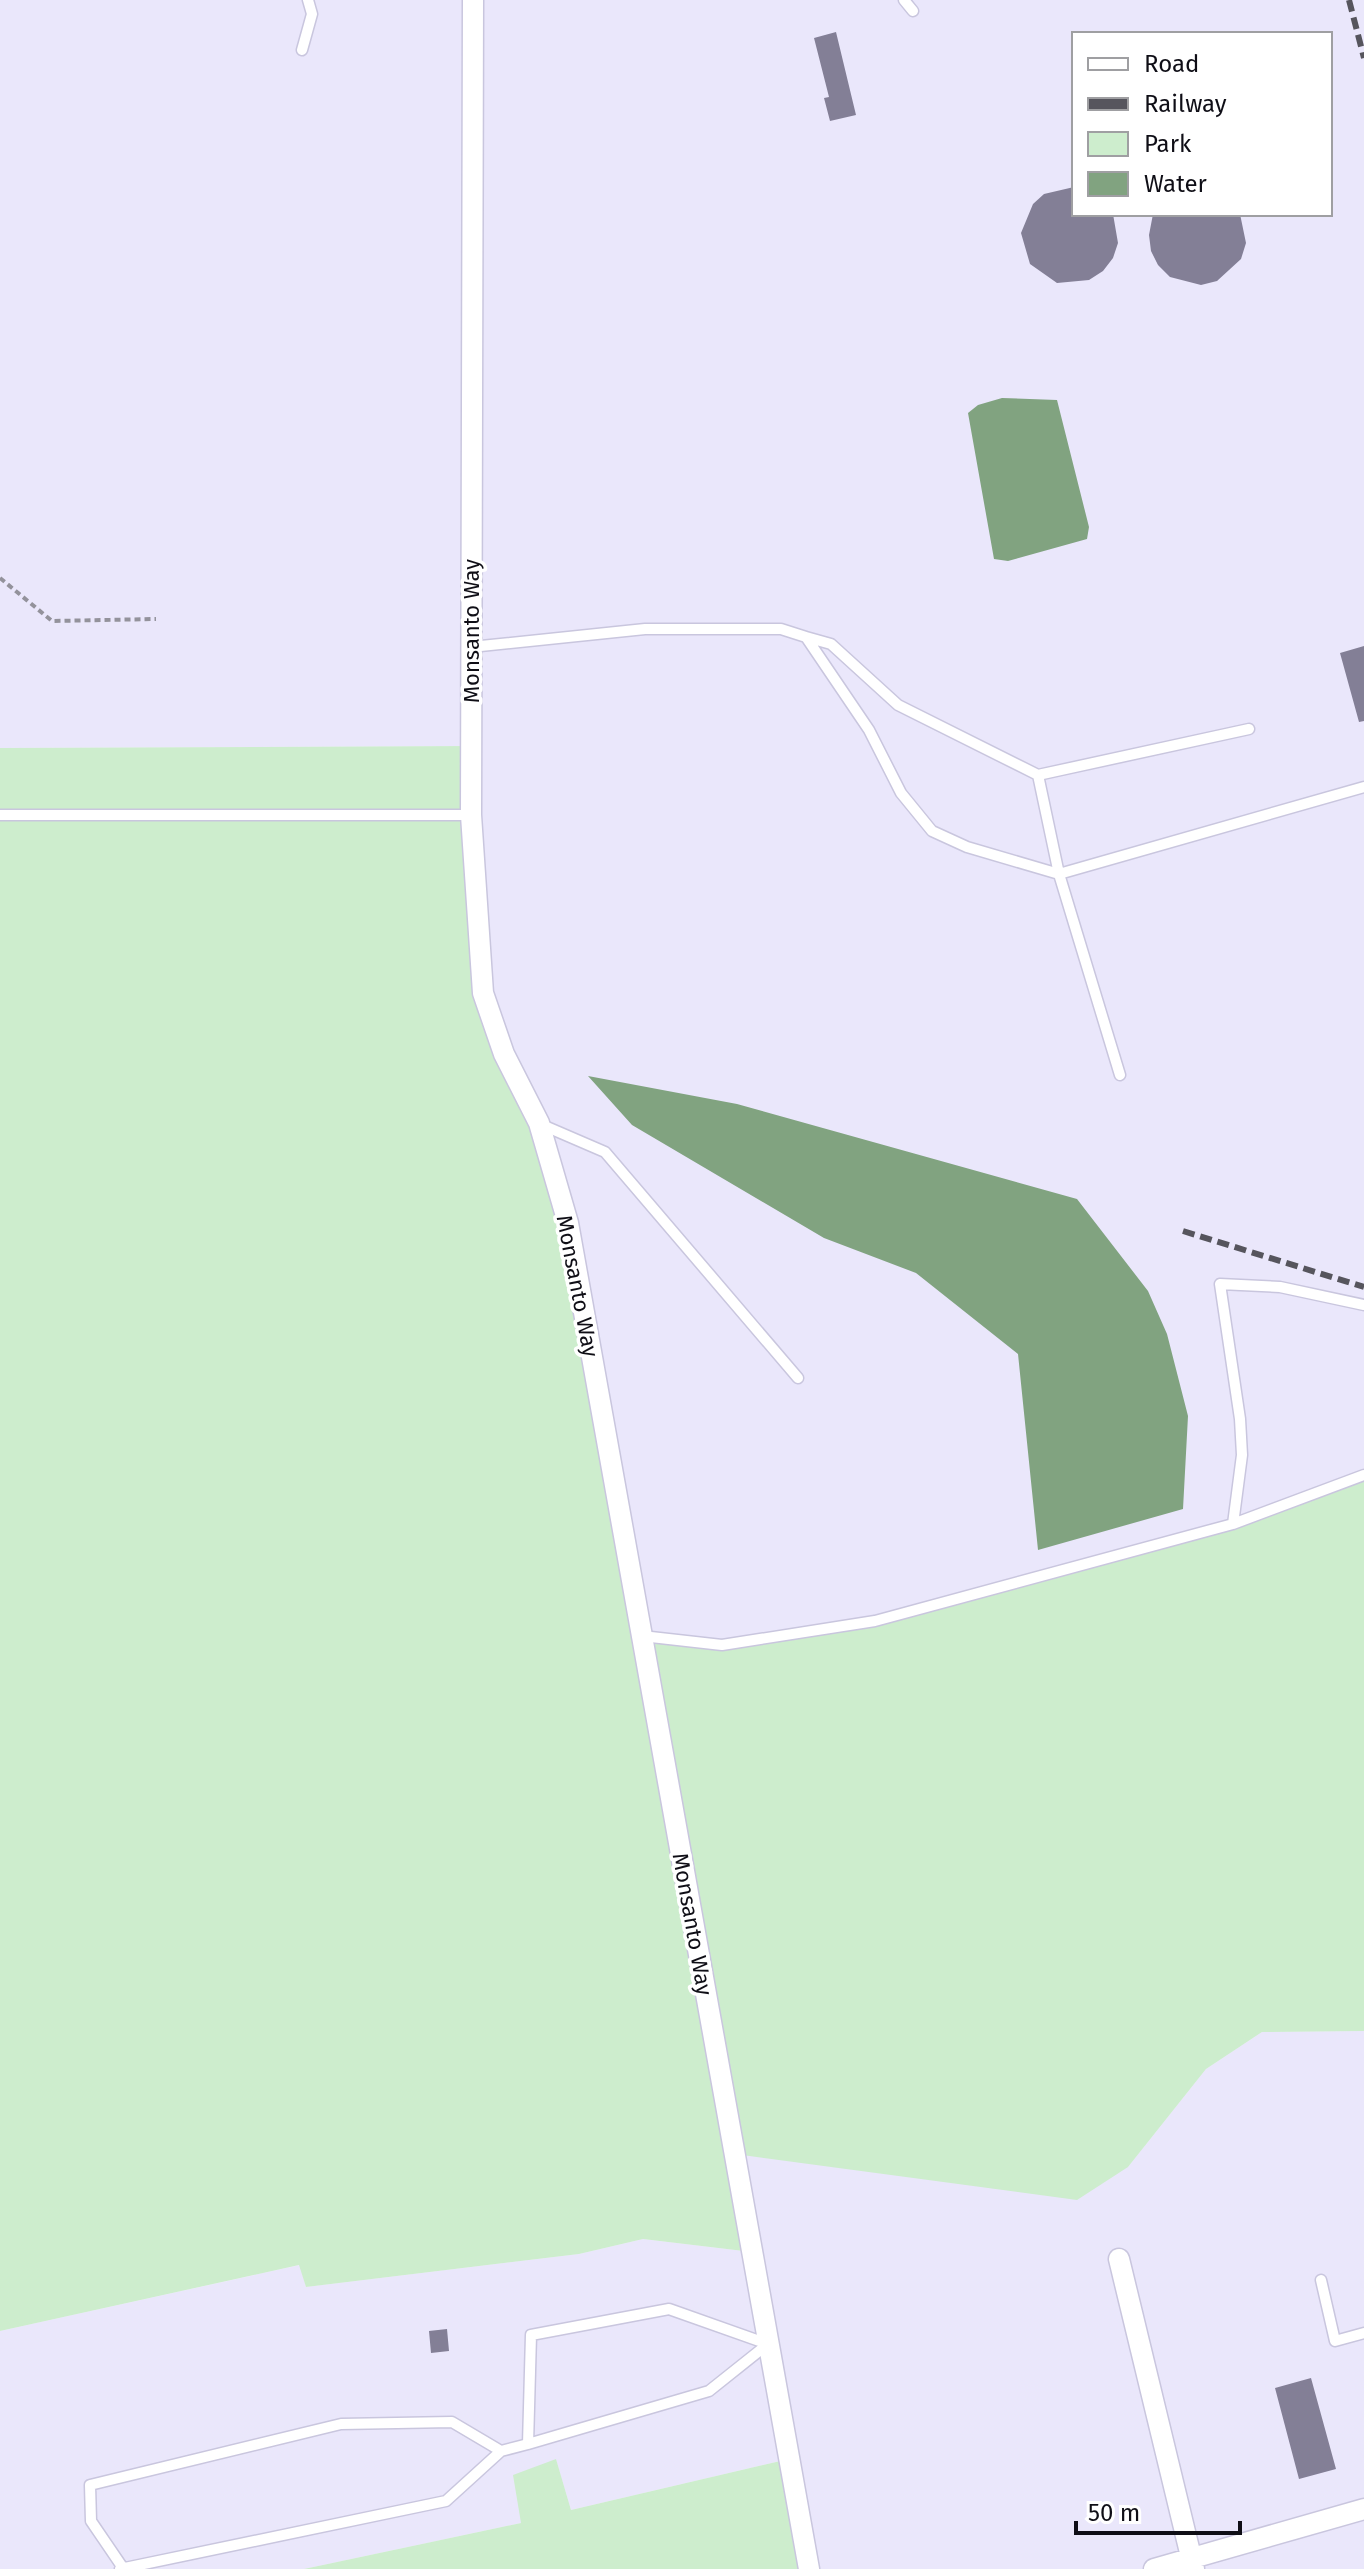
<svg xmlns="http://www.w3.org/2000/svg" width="1364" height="2569" font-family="'Fira Sans',sans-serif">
<rect width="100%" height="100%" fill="#f3f2fc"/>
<path fill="#eae7fb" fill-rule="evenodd" d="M 0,0 L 1364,0 L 1364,1475 L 1233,1524 L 875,1621 L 722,1645 L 641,1636 L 483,993 L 471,746 L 0,748 ZM 1074,34 L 1330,34 L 1330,214 L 1074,214 Z
M 1364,2031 L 1364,2569 L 809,2569 L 789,2459 L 571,2510 L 556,2460 L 521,2523 L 304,2569 L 0,2569 L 0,2331 L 300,2265 L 306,2287 L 579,2254 L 643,2239 L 752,2252 L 734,2154 L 1128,2167 L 1206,2069 L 1262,2032 Z"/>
<path fill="#cdedcd" d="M 471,746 L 483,993 L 539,1123 L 642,1636 L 722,1645 L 875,1621 L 1233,1524 L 1364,1475 L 1364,2031 L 1262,2032 L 1206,2069 L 1128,2167 L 1077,2200 L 735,2154 L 752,2252 L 643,2239 L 579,2254 L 306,2287 L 299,2265 L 0,2331 L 0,748 Z
M 556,2459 L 571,2510 L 789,2459 L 809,2569 L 304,2569 L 521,2523 L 513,2475 Z"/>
<path fill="#81a380" d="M 1002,398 L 1057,400 L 1089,527 L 1087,539 L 1008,561 L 994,559 L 968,413 L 978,405 Z
M 588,1076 L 737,1104 L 1077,1199 L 1148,1291 L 1167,1334 L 1188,1416 L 1183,1509 L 1038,1550 L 1018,1354 L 916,1273 L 824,1238 L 632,1125 Z"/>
<path fill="#837f96" d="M 836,32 L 856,115 L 830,121 L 824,98 L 829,97 L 814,38 Z
M 1074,187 L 1074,214 L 1113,214 L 1118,243 L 1113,258 L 1103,271 L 1089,280 L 1057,283 L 1030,264 L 1021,233 L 1033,204 L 1044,194 Z
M 1153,214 L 1240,214 L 1246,243 L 1241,259 L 1217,281 L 1201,285 L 1170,277 L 1158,265 L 1151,251 L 1149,235 Z
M 1364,646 L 1364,721 L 1359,722 L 1340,653 Z
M 447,2329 L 449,2351 L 431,2353 L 429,2331 Z
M 1311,2378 L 1336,2469 L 1299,2479 L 1275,2388 Z"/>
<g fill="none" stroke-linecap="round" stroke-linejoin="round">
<g stroke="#c9c6de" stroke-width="13">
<path id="lane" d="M 904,0 L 913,11
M 302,50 L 312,14 L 308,0
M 471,647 L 645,629 L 781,629 L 806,637
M 1038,775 L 898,705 L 831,644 L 806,637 L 869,730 L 901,793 L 932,831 L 967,847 L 1059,874 L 1364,787
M 0,815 L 471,815
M 1120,1075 L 1059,874 L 1038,775 L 1249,729
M 540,1124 L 605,1152 L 798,1378
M 1233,1524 L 1242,1455 L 1240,1419 L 1220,1284 L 1280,1287 L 1364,1305
M 642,1636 L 722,1645 L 875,1621 L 1233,1524 L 1364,1475
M 1321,2280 L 1335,2341 L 1364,2333
M 123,2568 L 91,2521 L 90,2485 L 341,2424 L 452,2422 L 501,2451
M 120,2569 L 446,2501 L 501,2451 L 528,2444 L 709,2391 L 768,2344 L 669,2309 L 531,2335 L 528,2444"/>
</g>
<g stroke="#c9c6de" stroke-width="23">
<path id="street" d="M 473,0 L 471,815 L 483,993 L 504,1054 L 539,1123 L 568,1223 L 809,2569
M 1119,2259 L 1194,2569
M 1154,2569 L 1364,2509"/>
</g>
<path stroke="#93929b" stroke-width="4" stroke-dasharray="6 4" stroke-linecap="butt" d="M 0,578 L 52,621 L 156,619"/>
<use href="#lane" stroke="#fff" stroke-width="10"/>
<use href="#street" stroke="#fff" stroke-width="20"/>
<path stroke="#56555d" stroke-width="6" stroke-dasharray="12 6" stroke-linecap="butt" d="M 1349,0 L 1364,58
M 1183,1231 L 1364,1287"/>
</g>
<g text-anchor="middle" stroke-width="7" stroke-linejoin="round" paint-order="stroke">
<g font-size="22" fill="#0f0e16" stroke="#fff">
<text transform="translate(471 631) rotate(-90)" y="8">Monsanto Way</text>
<text transform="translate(578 1286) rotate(79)" y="8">Monsanto Way</text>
<text transform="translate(693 1924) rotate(80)" y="8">Monsanto Way</text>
</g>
</g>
<rect x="1072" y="32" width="260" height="184" fill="#ffffff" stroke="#9f9fa2" stroke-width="2"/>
<rect x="1088" y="58" width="40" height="12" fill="#ffffff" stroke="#9f9fa2" stroke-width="2"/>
<text x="1144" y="72" font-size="24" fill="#0f0e16">Road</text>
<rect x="1088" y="98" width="40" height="12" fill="#56555d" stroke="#9f9fa2" stroke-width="2"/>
<text x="1144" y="112" font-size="24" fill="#0f0e16">Railway</text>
<rect x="1088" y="132" width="40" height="24" fill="#cdedcd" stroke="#9f9fa2" stroke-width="2"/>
<text x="1144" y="152" font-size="24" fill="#0f0e16">Park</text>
<rect x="1088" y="172" width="40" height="24" fill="#81a380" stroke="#9f9fa2" stroke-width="2"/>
<text x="1144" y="192" font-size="24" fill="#0f0e16">Water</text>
<path d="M1076 2521v12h164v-12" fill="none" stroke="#0f0e16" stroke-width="4"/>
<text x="1088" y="2521" font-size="24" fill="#0f0e16" stroke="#ffffff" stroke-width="6" paint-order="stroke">50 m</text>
</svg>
